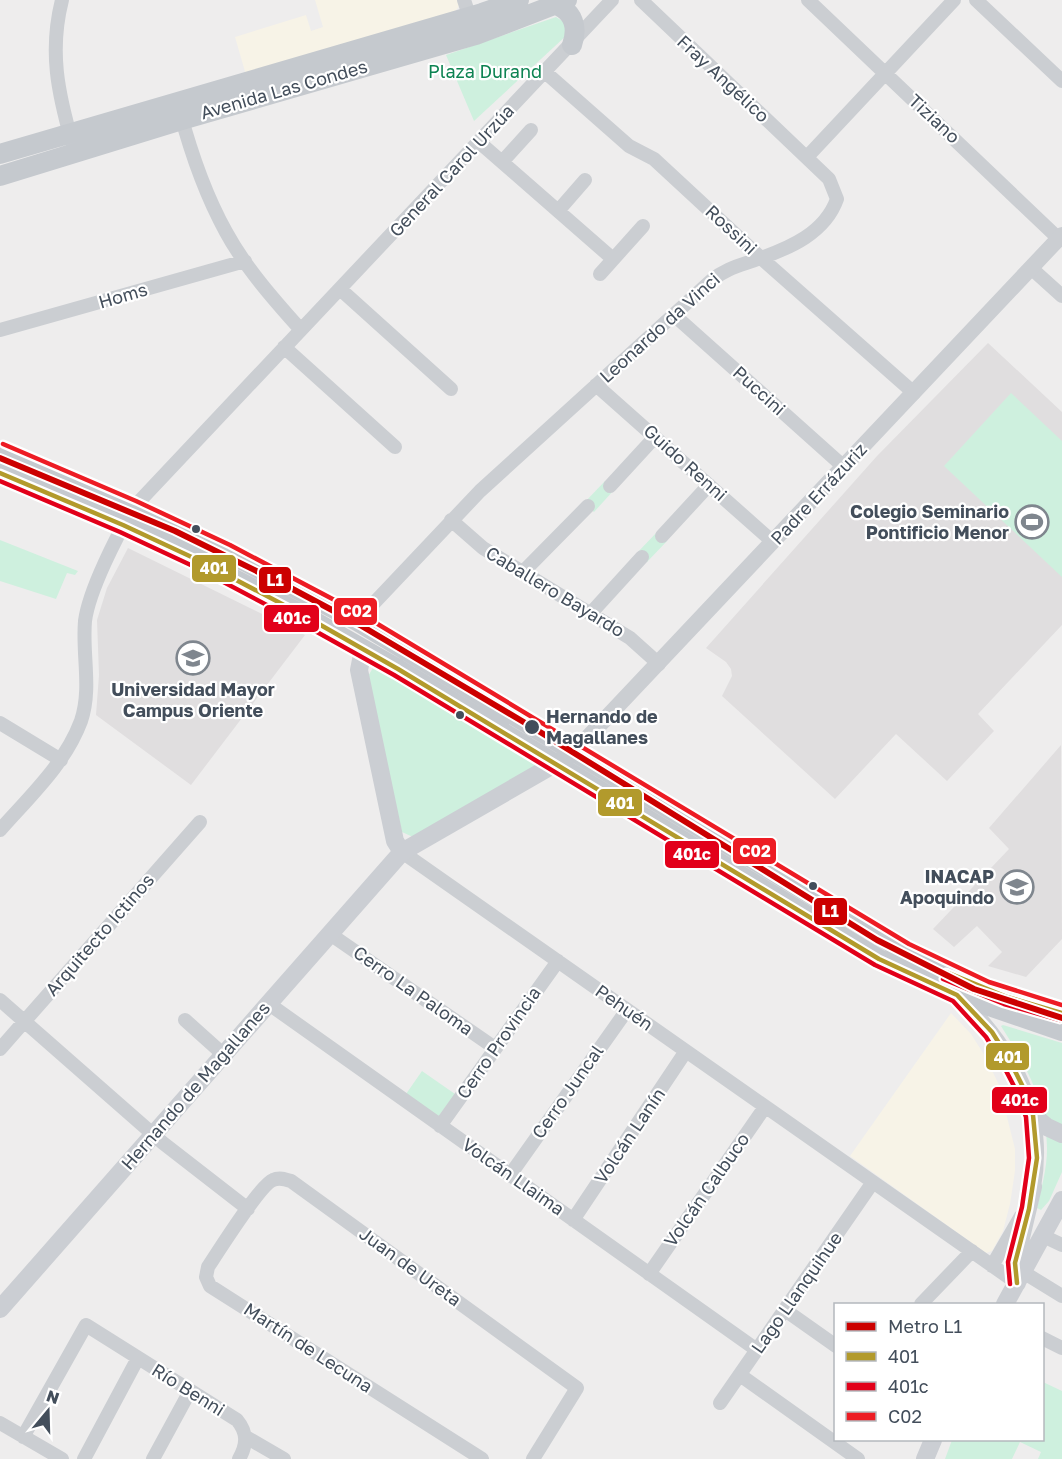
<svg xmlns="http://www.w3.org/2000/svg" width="1062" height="1459" font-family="'Golos Text',sans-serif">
<rect width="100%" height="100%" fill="#eeeded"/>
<path fill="#f7f3e7" d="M 315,0 L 458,0 L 459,6 L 454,13 L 246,75 L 235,37 L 306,15 L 311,31 L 323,27 Z
M 951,1013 L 971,1034 L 985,1056 L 999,1085 L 1015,1149 L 1015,1171 L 1010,1204 L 1003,1231 L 992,1251 L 986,1253 L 850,1156 Z"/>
<path fill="#e0dedf" d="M 988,343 L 1062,412 L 1062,625 L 978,714 L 994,731 L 947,781 L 896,734 L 835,799 L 722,696 L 732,676 L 731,669 L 726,662 L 706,648 L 877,456 Z
M 128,548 L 305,635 L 191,785 L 96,715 L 99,675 L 97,620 L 107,588 Z
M 1061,745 L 1062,939 L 1026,977 L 988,966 L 1002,952 L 977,926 L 954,947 L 933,929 L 1009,849 L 989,828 Z"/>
<path fill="#cef0de" d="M 556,17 L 564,22 L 567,35 L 474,121 L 446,55 Z
M 1011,393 L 1062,441 L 1062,577 L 944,466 Z
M 605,481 L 614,490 L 594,512 L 584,503 Z
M 657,532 L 667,541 L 647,562 L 637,553 Z
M 0,540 L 78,571 L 75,575 L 67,573 L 56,599 L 0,581 Z
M 374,666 L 539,762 L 534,768 L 413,837 L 402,832 L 367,678 Z
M 1003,1025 L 1062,1043 L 1062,1172 L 1049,1201 L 1041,1210 L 1037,1208 C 1041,1189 1047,1169 1047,1149 C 1047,1102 1025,1064 1001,1026 Z
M 422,1071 L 455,1094 L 438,1117 L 406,1094 Z
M 1043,1382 L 1062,1391 L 1062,1459 L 1038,1459 L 1041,1452 L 1020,1442 L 1012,1459 L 945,1459 L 952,1440 L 1042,1440 Z"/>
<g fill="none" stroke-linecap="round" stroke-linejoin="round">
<path stroke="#cbced2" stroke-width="14" d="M 62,0 C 49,51 58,93 72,142
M 464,0 L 472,24
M 808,0 L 1059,239
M 976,0 L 1062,81
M 545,72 L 629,146 L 654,159 L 761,258 L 914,393
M 180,112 C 191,153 205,194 226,232 C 245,267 274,300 301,330
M 479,142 L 613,259
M 807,157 L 954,0
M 502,162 L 531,130
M 558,211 L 585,180
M 1031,268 L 1062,296
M 600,274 L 643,226
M 340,289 L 451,389
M 674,315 L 844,467
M 0,330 L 245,261
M 284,347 L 395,447
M 596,385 L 773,542
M 610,486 L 655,437
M 451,520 L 483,548 L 630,638 L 659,664
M 662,536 L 709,485
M 523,572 L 588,506
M 591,613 L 642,557
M 357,621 L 480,491 L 712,280 C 726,268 742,265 758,259 C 790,248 825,233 837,199 L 829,179 L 641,0
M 0,723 L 61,760
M 0,830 C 30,796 65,764 81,721 C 92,688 82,655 85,621 C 89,590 117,536 133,508 L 612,0
M 402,852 L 1017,1283
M 330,934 L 495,1048
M 0,1000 L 163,1143 L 248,1209
M 269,1004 L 757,1350
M 185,1020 L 224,1055
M 0,1049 L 200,822
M 440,1126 L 558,961
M 510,1175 L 627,1010
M 573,1220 L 686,1051
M 1043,1236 L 1062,1245
M 992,1266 L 1021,1216
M 1023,1272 L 1062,1296
M 649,1274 L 765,1107
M 921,1304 L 972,1251
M 785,1310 L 836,1346
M 1042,1338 L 1062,1348
M 740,1375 L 858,1459
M 720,1403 L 873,1182
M 0,1423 L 62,1459
M 23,1437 L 86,1325 L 237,1420 C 248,1433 247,1445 239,1459
M 246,1437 L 284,1459
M 84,1459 L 138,1358
M 153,1459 L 190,1391
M 482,1459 L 210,1286 L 206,1277 L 208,1267 C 218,1252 260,1185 273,1180 C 279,1177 285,1179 291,1181 L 577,1388 L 533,1459"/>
<path stroke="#cbced2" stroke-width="16" d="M 575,751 L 1062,235
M 958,996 C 1012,1049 1047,1109 1033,1187"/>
<path stroke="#cbced3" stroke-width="18" d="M 367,651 L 361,660 L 359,670 L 395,841 L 402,852
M 1033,1115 L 1047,1127 L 1062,1134
M 1017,1283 L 1015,1263 L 1033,1187
M 1005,1304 L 1062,1200
M 0,1309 L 402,852 L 567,757
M 925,1459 L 933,1440"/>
<path stroke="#c5c9ce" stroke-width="20" d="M 556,5 C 574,12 578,28 572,45
M 0,154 L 482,13 L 519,0
M 0,176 L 182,120 L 476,35 L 567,0
M 0,451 L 133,508 L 227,552 L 357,621 L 905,951 L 986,989 L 1062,1013
M 0,473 L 123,525 L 198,560 L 303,615 L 398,669 L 879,959 L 957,995 L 1062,1031"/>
<g stroke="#fff" stroke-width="9">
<path id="bus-1" d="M 0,473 L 123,525 L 198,560 L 303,615 L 398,669 L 879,959 L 957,995 L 992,1032 L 1009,1059 L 1023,1087 L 1033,1115 L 1037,1158 L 1029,1209 L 1015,1263 L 1017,1283
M 946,972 L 1007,997 L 1062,1013"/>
</g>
<g stroke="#fff" stroke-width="9">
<path id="bus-2" d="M 0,481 L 120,532 L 195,567 L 299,622 L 394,675 L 875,965 L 953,1001 L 986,1037 L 1002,1063 L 1016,1090 L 1026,1117 L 1029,1158 L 1022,1207 L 1008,1262 L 1010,1284
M 943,979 L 1004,1004 L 1060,1020"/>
</g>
<g stroke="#fff" stroke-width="9">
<path id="bus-3" d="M 3,444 L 136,501 L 230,545 L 361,614 L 909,944 L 989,982 L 1062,1005"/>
</g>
<use href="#bus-1" stroke="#b29a2c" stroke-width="4.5"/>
<use href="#bus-2" stroke="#e2001a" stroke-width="4.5"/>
<use href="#bus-3" stroke="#ed1c24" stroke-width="4.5"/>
<g stroke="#fff" stroke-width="10">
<path id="metro-1" d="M 0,458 L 175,531 L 287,586 L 360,625 L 532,727 L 877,940 L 974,989 L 1062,1018"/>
</g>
<use href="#metro-1" stroke="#c00" stroke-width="6"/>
</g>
<defs>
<g id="stadium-ring" transform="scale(1.725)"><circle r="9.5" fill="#fff" stroke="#7f868e" stroke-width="1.5"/><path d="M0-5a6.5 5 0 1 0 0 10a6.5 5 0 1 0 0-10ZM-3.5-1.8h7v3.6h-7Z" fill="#7f868e"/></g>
<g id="university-ring" transform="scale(1.725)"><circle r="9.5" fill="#fff" stroke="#7f868e" stroke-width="1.5"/><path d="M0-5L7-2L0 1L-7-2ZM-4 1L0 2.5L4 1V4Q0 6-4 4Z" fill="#7f868e"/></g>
</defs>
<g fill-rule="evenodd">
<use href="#stadium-ring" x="1032" y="522"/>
<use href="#university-ring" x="193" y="658"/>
<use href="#university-ring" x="1017" y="887"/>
</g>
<g fill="#434e5b" stroke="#fff" stroke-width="2">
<circle cx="196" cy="529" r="5"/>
<circle cx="460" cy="715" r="5"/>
<circle cx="532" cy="727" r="8"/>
<circle cx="813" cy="886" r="5"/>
</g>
<g text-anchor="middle" stroke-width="4.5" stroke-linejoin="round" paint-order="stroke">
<g font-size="18" fill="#0d8352" stroke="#fff">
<text x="485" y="78">Plaza Durand</text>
</g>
<g font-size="18" fill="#434e5b" stroke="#fff">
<text transform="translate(723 79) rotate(43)" y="6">Fray Angélico</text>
<text transform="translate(284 90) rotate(-16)" y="6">Avenida Las Condes</text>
<text transform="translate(934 119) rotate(43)" y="6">Tiziano</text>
<text transform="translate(452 171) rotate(-47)" y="6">General Carol Urzúa</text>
<text transform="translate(731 230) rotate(43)" y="6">Rossini</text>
<text transform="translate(123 296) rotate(-16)" y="6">Homs</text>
<text transform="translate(660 328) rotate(-42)" y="6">Leonardo da Vinci</text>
<text transform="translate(759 391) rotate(42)" y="6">Puccini</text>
<text transform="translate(685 463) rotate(42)" y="6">Guido Renni</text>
<text transform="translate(819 494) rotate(-47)" y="6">Padre Errázuriz</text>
<text transform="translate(555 592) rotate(31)" y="6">Caballero Bayardo</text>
<text transform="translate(100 935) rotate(-49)" y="6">Arquitecto Ictinos</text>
<text transform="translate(413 991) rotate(35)" y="6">Cerro La Paloma</text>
<text transform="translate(624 1008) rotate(35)" y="6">Pehuén</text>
<text transform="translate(499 1043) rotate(-55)" y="6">Cerro Provincia</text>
<text transform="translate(196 1086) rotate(-49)" y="6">Hernando de Magallanes</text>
<text transform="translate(568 1092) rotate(-55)" y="6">Cerro Juncal</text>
<text transform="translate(630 1136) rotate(-56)" y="6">Volcán Lanín</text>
<text transform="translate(513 1177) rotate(35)" y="6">Volcán Llaima</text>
<text transform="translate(707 1190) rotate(-55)" y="6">Volcán Calbuco</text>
<text transform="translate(410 1267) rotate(36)" y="6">Juan de Ureta</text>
<text transform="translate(797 1293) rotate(-55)" y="6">Lago Llanquihue</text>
<text transform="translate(308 1348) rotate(33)" y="6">Martín de Lecuna</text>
<text transform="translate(188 1390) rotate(32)" y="6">Río Benni</text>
</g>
<g font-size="18" font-weight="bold" fill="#434e5b" stroke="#fff" text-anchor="end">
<text x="1009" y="518">Colegio Seminario<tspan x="1009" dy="21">Pontificio Menor</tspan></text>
<text x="193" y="696" text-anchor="middle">Universidad Mayor<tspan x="193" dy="21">Campus Oriente</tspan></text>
<text x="994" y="883">INACAP<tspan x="994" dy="21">Apoquindo</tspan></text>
</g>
<g font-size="18" font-weight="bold" fill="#434e5b" stroke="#fff" text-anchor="start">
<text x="546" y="723">Hernando de<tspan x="546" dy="21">Magallanes</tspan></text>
</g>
</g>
<g stroke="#fff" stroke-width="2">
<rect x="191" y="554" width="46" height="29" rx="6" fill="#b29a2c"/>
<rect x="258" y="566" width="34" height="28" rx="6" fill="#c00"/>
<rect x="333" y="597" width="45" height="29" rx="6" fill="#ed1c24"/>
<rect x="263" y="604" width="57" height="29" rx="6" fill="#e2001a"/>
<rect x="597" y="788" width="46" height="29" rx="6" fill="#b29a2c"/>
<rect x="732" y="837" width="45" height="28" rx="6" fill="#ed1c24"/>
<rect x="664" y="840" width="56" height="29" rx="6" fill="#e2001a"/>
<rect x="813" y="897" width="35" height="29" rx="6" fill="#c00"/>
<rect x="985" y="1042" width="45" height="29" rx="6" fill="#b29a2c"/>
<rect x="991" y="1086" width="57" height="28" rx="6" fill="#e2001a"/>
</g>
<g font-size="16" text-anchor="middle" font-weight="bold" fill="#fff">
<text x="214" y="574">401</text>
<text x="275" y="586">L1</text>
<text x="356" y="617">C02</text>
<text x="292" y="624">401c</text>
<text x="620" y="809">401</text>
<text x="755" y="857">C02</text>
<text x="692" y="860">401c</text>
<text x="830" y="917">L1</text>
<text x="1008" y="1063">401</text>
<text x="1020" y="1106">401c</text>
</g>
<rect x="834" y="1303" width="210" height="138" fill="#ffffff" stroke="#b4b8bd" stroke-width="1.5"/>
<rect x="846" y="1322" width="30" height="9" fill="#cc0000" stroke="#b4b8bd" stroke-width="1.5"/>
<text x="888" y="1333" font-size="18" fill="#434e5b">Metro L1</text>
<rect x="846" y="1352" width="30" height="9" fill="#b29a2c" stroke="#b4b8bd" stroke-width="1.5"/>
<text x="888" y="1363" font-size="18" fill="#434e5b">401</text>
<rect x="846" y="1382" width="30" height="9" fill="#e2001a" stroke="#b4b8bd" stroke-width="1.5"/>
<text x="888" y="1393" font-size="18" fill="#434e5b">401c</text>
<rect x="846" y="1412" width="30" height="9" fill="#ed1c24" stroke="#b4b8bd" stroke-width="1.5"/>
<text x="888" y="1423" font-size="18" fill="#434e5b">C02</text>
<g transform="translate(48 1411) rotate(19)" stroke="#ffffff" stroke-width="4.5" paint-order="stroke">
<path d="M0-4.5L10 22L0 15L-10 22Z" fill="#434e5b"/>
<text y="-9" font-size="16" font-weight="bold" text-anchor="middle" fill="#434e5b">N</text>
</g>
</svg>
